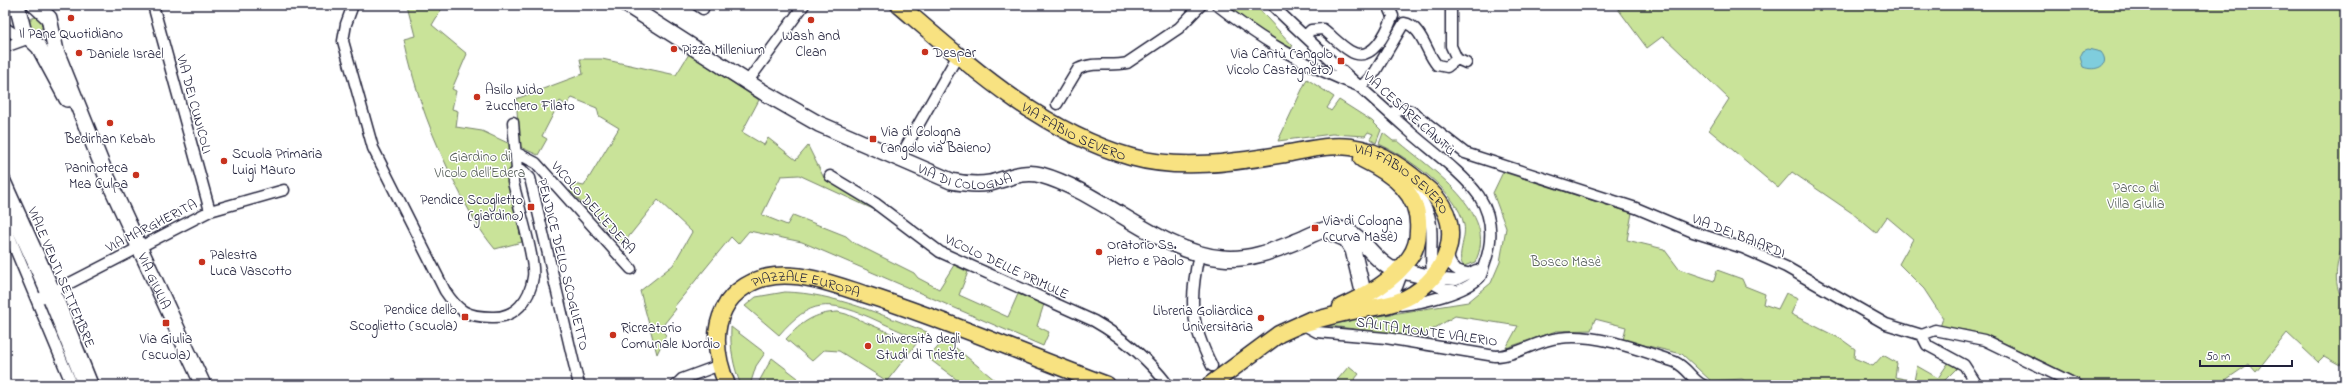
<svg xmlns="http://www.w3.org/2000/svg" width="2350" height="390" font-family="'Indie Flower',sans-serif">
<rect width="100%" height="100%" fill="#fff"/>
<filter id="ink" filterUnits="userSpaceOnUse"><feTurbulence type="fractalNoise" baseFrequency=".025" numOctaves="2"/><feDisplacementMap in="SourceGraphic" scale="8" xChannelSelector="R" yChannelSelector="G"/><feConvolveMatrix kernelMatrix="1 2 1 2 8 2 1 2 1" color-interpolation-filters="sRGB"/></filter>
<g filter="url(#ink)">
<path fill="#c9e399" stroke="#76826a" d="M 407,5 L 444,5 L 432,25 L 467,54 L 452,89 L 456,91 L 452,109 L 458,111 L 456,127 L 482,131 L 510,144 L 513,168 L 509,184 L 522,242 L 495,249 C 479,230 469,211 458,189 C 433,140 415,93 404,39 L 415,36 Z
M 1226,5 L 1255,5 L 1293,46 L 1288,49 L 1257,29 Z
M 1615,5 L 2345,5 L 2345,236 C 2339,256 2329,283 2345,302 L 2345,358 L 2340,365 L 2324,356 L 2318,362 L 2287,333 L 2256,372 L 2249,364 L 2218,385 L 2091,385 L 1994,338 L 1965,330 L 1940,327 L 1943,318 L 1924,289 L 1899,264 L 1913,239 L 1887,217 L 1876,233 L 1852,213 L 1792,172 L 1778,188 L 1709,130 L 1729,99 L 1663,36 L 1647,48 Z
M29 24a7 7 0 1 1 14 0a7 7 0 1 1-14 0Z
M 689,54 L 759,100 L 742,132 L 764,145 L 768,138 L 796,160 L 808,146 L 824,178 L 875,210 L 799,175 L 781,176 L 762,215 L 787,225 L 793,215 L 846,236 L 854,243 L 914,273 L 918,278 L 939,289 L 954,265 L 968,272 L 959,295 L 1008,317 L 1018,294 L 1044,304 L 1037,326 L 1049,332 L 1043,346 L 802,242 L 749,231 L 738,244 L 731,237 L 674,307 L 676,309 L 660,329 L 666,335 L 657,354 L 640,291 L 673,265 L 692,232 L 658,200 L 622,245 L 570,191 L 573,184 L 584,186 L 619,128 L 599,116 L 597,108 L 572,98 L 566,105 L 560,101 L 542,136 L 547,139 L 538,155 L 520,147 L 516,99 L 583,74 L 580,59 L 602,59 L 676,75 Z
M 1307,79 L 1334,97 L 1327,108 L 1331,111 L 1339,100 L 1372,121 L 1381,130 L 1376,143 L 1370,139 L 1373,134 L 1368,132 L 1365,136 L 1332,134 L 1278,141 Z
M 1383,133 L 1393,141 L 1398,141 C 1429,168 1501,213 1475,262 L 1464,266 C 1455,258 1467,238 1464,225 C 1458,192 1408,157 1379,144 Z
M 1503,172 L 1632,213 L 1627,240 L 1664,249 L 1679,269 L 1714,281 L 1717,270 L 1742,279 L 1745,286 L 1765,294 L 1763,304 L 1778,309 L 1786,293 L 1798,298 L 1791,314 L 1841,339 L 1855,349 L 1854,358 L 1873,366 L 1883,355 L 1897,363 L 1895,377 L 1914,381 L 1917,366 L 1938,378 L 1949,362 L 1957,368 L 1940,385 L 1752,385 L 1742,379 L 1711,381 L 1682,354 L 1623,340 L 1626,327 L 1595,319 L 1591,330 L 1556,331 L 1506,348 L 1518,326 L 1455,316 L 1420,337 L 1322,325 L 1468,302 L 1491,283 L 1500,262 L 1506,228 L 1493,193 Z
M 785,292 C 834,293 881,315 927,332 L 920,340 C 903,332 886,325 869,317 C 828,300 810,299 779,335 L 745,306 L 756,297 Z
M 838,312 L 846,314 L 916,344 L 887,381 L 839,351 L 824,350 L 812,361 L 786,339 C 802,322 814,313 838,312 Z
M 731,327 L 765,353 L 756,366 L 750,385 L 741,385 C 733,366 730,348 731,327 Z
M 945,339 L 1001,385 L 964,385 L 928,358 Z
M 772,358 L 798,378 L 793,385 L 757,385 Z
M 1349,366 L 1359,374 L 1350,385 L 1333,385 Z
M 1542,380 L 1542,385 L 1499,385 Z"/>
<path fill="#7fcddd" stroke="#5a899c" d="M 2088,49 L 2101,52 C 2112,66 2095,72 2083,67 L 2080,57 L 2083,51 Z"/>
<g fill="none" stroke-linecap="round" stroke-linejoin="round">
<g stroke="#22223b" stroke-width="13">
<path id="street" d="M 153,5 L 210,211
M 353,5 L 346,24 L 343,41 L 373,148 L 445,291 C 458,311 467,317 492,317 C 515,318 530,300 533,277 C 536,261 517,201 513,182 L 513,175 L 517,170 L 522,170 L 530,178 L 579,385
M 697,5 L 703,9
M 1217,5 C 1264,42 1305,66 1361,87 L 1375,72 L 1404,23 C 1422,26 1426,53 1437,65 L 1447,67 L 1457,59
M 1272,5 C 1316,48 1362,89 1408,130 C 1430,150 1462,172 1479,196 C 1493,218 1493,242 1484,265 C 1483,269 1482,274 1480,277 C 1465,293 1422,303 1401,305
M 1451,5 L 1451,46 L 1457,59 L 1466,63
M 5,28 L 16,35
M 1305,36 L 1311,30 L 1323,29 C 1332,36 1340,45 1350,51 C 1372,65 1387,31 1393,16 L 1388,5
M 5,47 L 30,38
M 748,81 L 804,5
M 1057,104 L 1078,69 C 1093,61 1111,67 1127,63 L 1179,28 L 1201,5
M 1390,114 L 1401,108 L 1411,111 L 1465,153 L 1636,208 L 1693,232 L 1743,248 L 1786,267 L 1886,324 L 1922,335 L 1935,330 L 1984,340 L 2077,385
M 513,122 L 517,170
M 515,152 L 536,163 L 631,269
M 899,159 L 958,55
M 830,176 L 875,203 L 940,252 L 1094,321 C 1122,337 1148,359 1168,385
M 5,180 L 55,291 L 93,385
M 1409,186 C 1446,218 1424,247 1434,284 L 1445,290 L 1453,290
M 5,201 L 47,295 L 83,385
M 5,225 L 72,385
M 1448,253 C 1449,269 1458,272 1473,274
M 1199,254 C 1189,301 1190,322 1212,366
M 1432,278 L 1456,280 L 1476,270
M 37,300 L 210,211 L 284,190
M 1302,324 L 1317,332 L 1386,338 L 1495,356 C 1517,356 1537,340 1559,338 C 1598,333 1639,350 1675,362 C 1688,368 1693,381 1703,385
M 1922,335 L 1927,345 L 1964,365 L 1977,385
M 676,385 L 682,379 L 720,365"/>
</g>
<g stroke="#22223b" stroke-width="18">
<g id="secondary">
<path d="M 17,5 L 24,33 L 39,47 L 67,99"/>
<path id="s1" d="M 35,5 L 49,18 L 56,51 L 106,175 L 203,385"/>
<path id="s2" d="M 627,5 L 763,92 L 819,124 L 951,181 C 965,184 977,185 990,183 C 1007,179 1023,170 1041,175 C 1100,191 1160,253 1222,258 C 1247,261 1273,251 1295,242 C 1311,236 1327,224 1344,230 C 1364,237 1372,258 1390,268 L 1432,278"/>
<path d="M 1332,233 L 1346,239 L 1353,250 L 1367,308 C 1388,297 1394,295 1400,270"/>
</g>
</g>
<g stroke="#22223b" stroke-width="19">
<g id="primary">
<path id="s3" d="M 899,5 C 969,65 1040,131 1131,157 C 1181,171 1235,162 1285,154 C 1307,150 1329,144 1351,147 C 1382,151 1408,171 1430,191 C 1449,209 1455,231 1446,255 C 1439,275 1419,294 1399,301 C 1388,306 1375,307 1363,309 C 1342,313 1322,318 1302,324"/>
<path d="M 1341,307 C 1367,295 1394,281 1410,257 C 1415,250 1418,240 1418,231 C 1421,194 1393,174 1362,159"/>
<path id="s4" d="M 727,385 C 717,361 712,333 724,309 C 733,290 755,278 775,276 C 805,273 836,285 864,294 C 947,320 1026,355 1107,385"/>
<path d="M 1210,385 L 1279,334 L 1310,320"/>
</g>
</g>
<use href="#street" stroke="#fff" stroke-width="10"/>
<use href="#secondary" stroke="#fff" stroke-width="15"/>
<use href="#primary" stroke="#f8e281" stroke-width="16"/>
</g>
</g>
<g fill="#c8321e" stroke="#fff" stroke-width="1.5">
<circle cx="71" cy="18" r="4"/>
<circle cx="811" cy="20" r="4"/>
<circle cx="674" cy="49" r="4"/>
<circle cx="925" cy="52" r="4"/>
<circle cx="79" cy="53" r="4"/>
<rect x="1337" y="57" width="8" height="8" rx="2"/>
<circle cx="477" cy="97" r="4"/>
<circle cx="110" cy="123" r="4"/>
<rect x="869" y="135" width="8" height="8" rx="2"/>
<circle cx="224" cy="161" r="4"/>
<circle cx="136" cy="175" r="4"/>
<rect x="527" y="203" width="8" height="8" rx="2"/>
<rect x="1311" y="224" width="8" height="8" rx="2"/>
<circle cx="1099" cy="252" r="4"/>
<circle cx="202" cy="262" r="4"/>
<rect x="461" y="313" width="8" height="8" rx="2"/>
<circle cx="1261" cy="318" r="4"/>
<rect x="162" y="319" width="8" height="8" rx="2"/>
<circle cx="613" cy="335" r="4"/>
<circle cx="868" cy="346" r="4"/>
</g>
<g text-anchor="middle" stroke-width="3" stroke-linejoin="round" paint-order="stroke">
<g font-size="14" fill="#22223b" stroke="#fff" text-anchor="start">
<text x="71" y="38" text-anchor="middle">Il Pane Quotidiano</text>
<text x="811" y="40" text-anchor="middle">Wash and<tspan x="811" dy="16">Clean</tspan></text>
<text x="682" y="54">Pizza Millenium</text>
<text x="933" y="57">Despar</text>
<text x="87" y="58">Daniele Israel</text>
<text x="1333" y="58" text-anchor="end">Via Cantù (angolo<tspan x="1333" dy="16">Vicolo Castagneto)</tspan></text>
<text x="485" y="94">Asilo Nido<tspan x="485" dy="16">Zucchero Filato</tspan></text>
<text x="881" y="136">Via di Cologna<tspan x="881" dy="16">(angolo via Baieno)</tspan></text>
<text x="110" y="143" text-anchor="middle">Bedirhan Kebab</text>
<text x="232" y="158">Scuola Primaria<tspan x="232" dy="16">Luigi Mauro</tspan></text>
<text x="128" y="172" text-anchor="end">Paninoteca<tspan x="128" dy="16">Mea Culpa</tspan></text>
<text x="523" y="204" text-anchor="end">Pendice Scoglietto<tspan x="523" dy="16">(giardino)</tspan></text>
<text x="1323" y="225">Via di Cologna<tspan x="1323" dy="16">(curva Masè)</tspan></text>
<text x="1107" y="249">Oratorio Ss.<tspan x="1107" dy="16">Pietro e Paolo</tspan></text>
<text x="210" y="259">Palestra<tspan x="210" dy="16">Luca Vascotto</tspan></text>
<text x="457" y="314" text-anchor="end">Pendice dello<tspan x="457" dy="16">Scoglietto (scuola)</tspan></text>
<text x="1253" y="315" text-anchor="end">Libreria Goliardica<tspan x="1253" dy="16">Universitaria</tspan></text>
<text x="621" y="332">Ricreatorio<tspan x="621" dy="16">Comunale Nordio</tspan></text>
<text x="166" y="343" text-anchor="middle">Via Giulia<tspan x="166" dy="16">(scuola)</tspan></text>
<text x="876" y="343">Università degli<tspan x="876" dy="16">Studi di Trieste</tspan></text>
</g>
<g font-size="14" fill="#22223b" stroke="#fff">
<text transform="translate(195 104) rotate(75)" y="5">VIA DEI CUNICOLI</text>
<text transform="translate(1410 113) rotate(42)" y="5">VIA CESARE CANTÙ</text>
<text dy="5" stroke="none"><textPath href="#s3" startOffset="217">VIA FABIO SEVERO</textPath></text>
<text dy="5" stroke="none"><textPath href="#s2" startOffset="383">VIA DI COLOGNA</textPath></text>
<text dy="5" stroke="none"><textPath href="#s3" startOffset="563">VIA FABIO SEVERO</textPath></text>
<text transform="translate(594 207) rotate(48)" y="5">VICOLO DELL'EDERA</text>
<text transform="translate(151 225) rotate(-27)" y="5">VIA MARGHERITA</text>
<text transform="translate(1739 235) rotate(21)" y="5">VIA DEI BAIARDI</text>
<text transform="translate(564 264) rotate(76)" y="5">PENDICE DELLO SCOGLIETTO</text>
<text transform="translate(1007 266) rotate(25)" y="5">VICOLO DELLE PRIMULE</text>
<text transform="translate(62 277) rotate(67)" y="5">VIALE VENTI SETTEMBRE</text>
<text dy="5" stroke="none"><textPath href="#s1" startOffset="303">VIA GIULIA</textPath></text>
<text dy="5" stroke="none"><textPath href="#s4" startOffset="173">PIAZZALE EUROPA</textPath></text>
<text transform="translate(1427 331) rotate(8)" y="5">SALITA MONTE VALERIO</text>
</g>
<g font-size="14" fill="#545c57" stroke="#fff">
<text x="480" y="161">Giardino di<tspan x="480" dy="16">Vicolo dell’Edera</tspan></text>
<text x="2136" y="192">Parco di<tspan x="2136" dy="16">Villa Giulia</tspan></text>
<text x="1566" y="266">Bosco Masè</text>
</g>
</g>
<rect width="2350" height="390" fill="none" stroke="#fff" stroke-width="20"/>
<rect x="10" y="10" width="2330" height="370" fill="none" stroke="#22223b" stroke-width="1.5" filter="url(#ink)"/>
<path d="M2200 360v6h92v-6" fill="none" stroke="#22223b" stroke-width="2"/>
<text x="2206" y="360" font-size="12" fill="#22223b" stroke="#ffffff" stroke-width="3" paint-order="stroke">50 m</text>
</svg>
